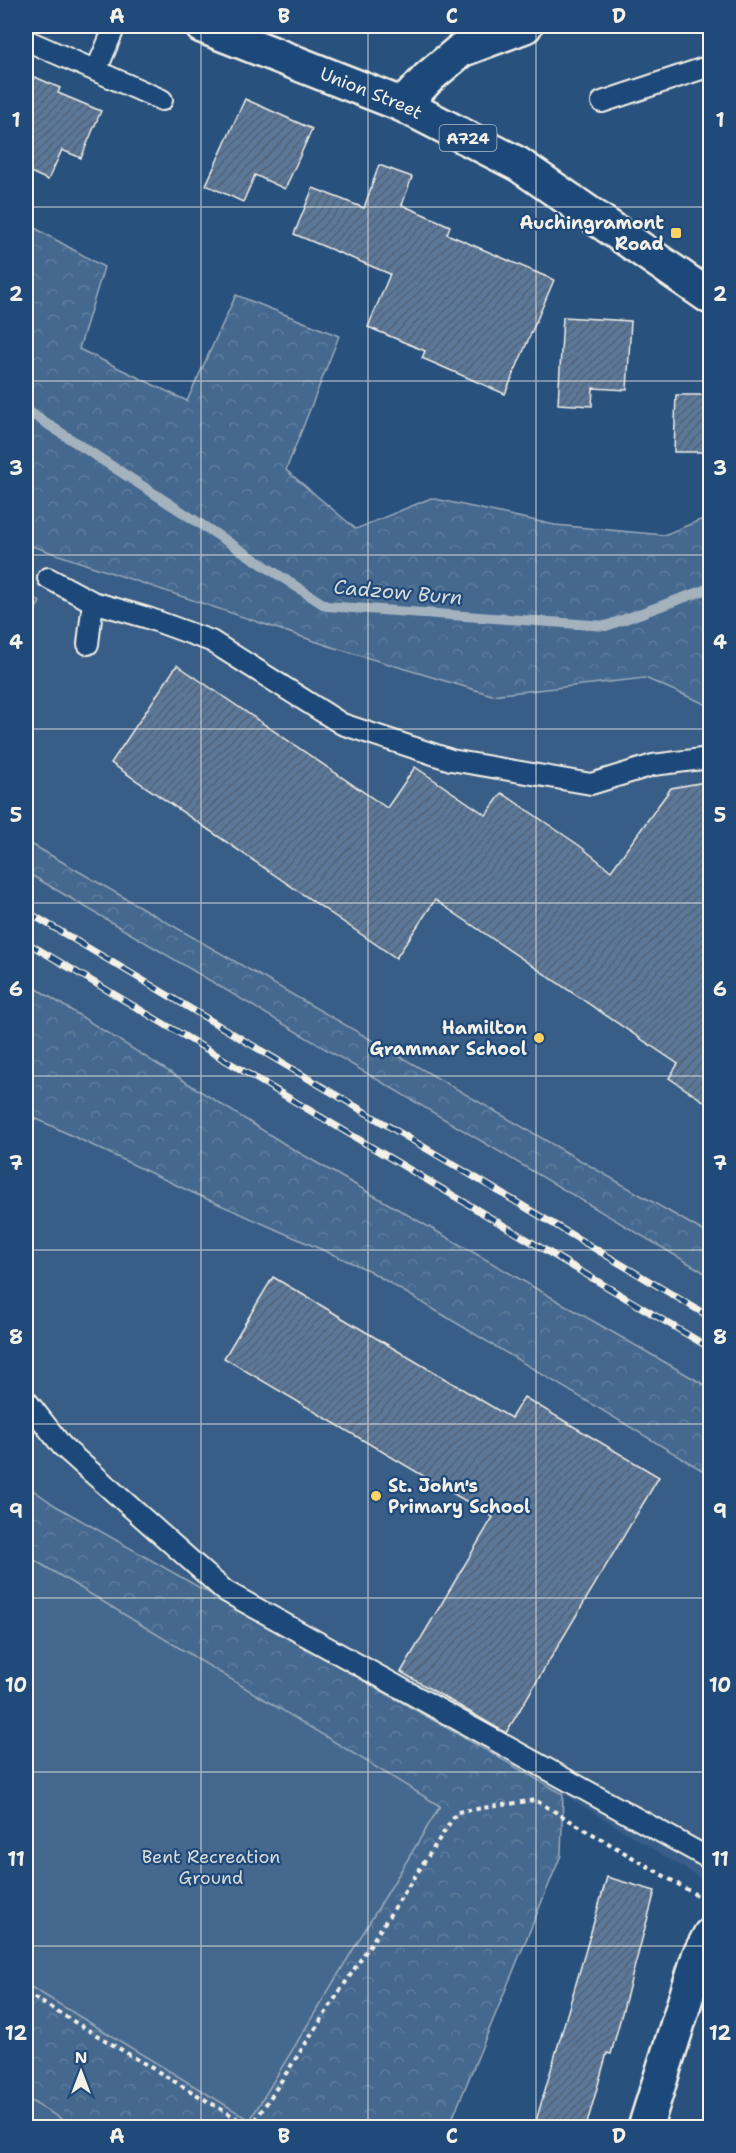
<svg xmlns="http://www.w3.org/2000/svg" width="736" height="2153" font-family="'Shantell Sans',sans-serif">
<defs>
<pattern id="grass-tufts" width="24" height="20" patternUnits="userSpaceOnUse" patternTransform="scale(1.5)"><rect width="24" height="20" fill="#45688e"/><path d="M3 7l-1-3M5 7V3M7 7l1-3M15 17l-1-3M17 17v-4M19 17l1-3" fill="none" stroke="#607e9e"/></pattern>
<pattern id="forest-crowns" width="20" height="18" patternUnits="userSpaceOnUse" patternTransform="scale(1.5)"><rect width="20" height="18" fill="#45688e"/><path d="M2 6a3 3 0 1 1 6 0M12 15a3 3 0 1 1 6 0" fill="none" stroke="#607e9e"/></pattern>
<pattern id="building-hatch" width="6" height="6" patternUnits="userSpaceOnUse" patternTransform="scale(1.5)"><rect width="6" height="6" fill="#5b7899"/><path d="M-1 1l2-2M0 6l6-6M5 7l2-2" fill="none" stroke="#536274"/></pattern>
</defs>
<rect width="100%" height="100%" fill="#28517e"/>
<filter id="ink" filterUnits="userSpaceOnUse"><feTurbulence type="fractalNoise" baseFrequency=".0167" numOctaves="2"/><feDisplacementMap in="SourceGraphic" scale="12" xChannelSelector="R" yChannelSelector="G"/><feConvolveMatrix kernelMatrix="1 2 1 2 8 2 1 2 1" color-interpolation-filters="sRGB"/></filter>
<g filter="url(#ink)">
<path fill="#375d86" d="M 26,544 L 335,648 L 492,695 L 645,678 L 710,706 L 710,1235 L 26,841 Z
M 26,872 L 710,1276 L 710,1388 L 291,1148 L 26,982 Z
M 26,1114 L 191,1192 L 368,1270 L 710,1475 L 710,1871 L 705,1881 L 563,1794 L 56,1506 L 26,1485 Z"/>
<path fill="url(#grass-tufts)" stroke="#9cacbb" stroke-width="1.5" d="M 26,592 L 40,602 L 26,625 Z"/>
<path fill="url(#forest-crowns)" stroke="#9cacbb" stroke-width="1.5" d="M 26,223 L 104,267 L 79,349 L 187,401 L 236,295 L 339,336 L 286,470 L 356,529 L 431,498 L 555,525 L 664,535 L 710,516 L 710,706 L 645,678 L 492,695 L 335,648 L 26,544 Z
M 26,841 L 710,1235 L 710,1276 L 26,872 Z
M 26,982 L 291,1148 L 710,1388 L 710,1475 L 368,1270 L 191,1192 L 26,1114 Z
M 26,1485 L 56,1506 L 563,1794 L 561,1855 L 449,2127 L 26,2127 Z"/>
<path fill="#45688e" stroke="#9cacbb" stroke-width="1.5" d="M 26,1555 L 440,1806 L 250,2120 L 26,1984 Z
M 26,2098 L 75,2127 L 26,2127 Z"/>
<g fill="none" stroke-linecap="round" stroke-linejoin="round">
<path stroke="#a4b2be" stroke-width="10" d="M 26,410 L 326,606 L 606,626 L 710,588"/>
</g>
<path fill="url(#building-hatch)" stroke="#f4f1e8" stroke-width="1.5" d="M 35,77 L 60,88 L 58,93 L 101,111 L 81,158 L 62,150 L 48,180 L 26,170 L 26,99 Z
M 245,99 L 312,129 L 285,189 L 255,175 L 243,202 L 206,185 Z
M 379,165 L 412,177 L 402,205 L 450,226 L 447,234 L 554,280 L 505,394 L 422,358 L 425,351 L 368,327 L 390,274 L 294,234 L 313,188 L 364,208 Z
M 563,317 L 631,321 L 627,390 L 593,388 L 592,406 L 558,404 Z
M 676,395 L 711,395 L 711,452 L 674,452 Z
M 177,665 L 387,808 L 415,767 L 486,815 L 502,793 L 580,846 L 611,871 L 671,788 L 711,781 L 711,1106 L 669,1078 L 678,1064 L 435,900 L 396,958 L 111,763 Z
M 273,1277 L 511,1418 L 524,1397 L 659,1477 L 506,1733 L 401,1672 L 493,1517 L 224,1358 Z
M 607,1877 L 655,1891 L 611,2054 L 607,2053 L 586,2127 L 558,2127 L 536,2121 Z"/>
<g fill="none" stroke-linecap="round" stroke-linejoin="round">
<g stroke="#f4f1e8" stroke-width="24">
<path id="service" d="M 26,40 L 162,100
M 96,71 L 115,26
M 602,102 L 710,66
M 48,578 L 93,602 L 148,618 L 211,641 L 342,724 L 451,760 L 591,784 L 653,765 L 710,758
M 88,644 L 93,602
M 26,1400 L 62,1446 L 225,1591 L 710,1859"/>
</g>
<g stroke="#f4f1e8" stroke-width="38">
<path id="minor" d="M 403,105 L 429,77 L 461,50 L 525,26"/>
</g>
<g stroke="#f4f1e8" stroke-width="38">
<path id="tertiary" d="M 645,2128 L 699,1956 L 710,1935"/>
</g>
<g stroke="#f4f1e8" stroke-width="38">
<g id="primary">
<path id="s1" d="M 202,26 L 403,105 L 518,164 L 710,297"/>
</g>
</g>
<path stroke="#f4f1e8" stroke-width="4" stroke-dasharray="4.5 4.5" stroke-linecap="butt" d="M 26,1993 L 251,2127 L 457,1812 L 535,1800 L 705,1900"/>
<use href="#service" stroke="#1f4a7a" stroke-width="20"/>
<use href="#minor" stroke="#1f4a7a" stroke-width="33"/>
<use href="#tertiary" stroke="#1f4a7a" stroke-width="33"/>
<use href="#primary" stroke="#1f4a7a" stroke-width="33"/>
<g stroke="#f4f1e8" stroke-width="7">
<path id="rail" d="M 26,911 L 710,1317
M 26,942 L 710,1348"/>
</g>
<use href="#rail" stroke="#1f4a7a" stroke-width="4.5" stroke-dasharray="14" stroke-linecap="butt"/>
</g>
</g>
<path fill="none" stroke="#f4f1e8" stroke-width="1.5" stroke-opacity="0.55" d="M 201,26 L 201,2128M 368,26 L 368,2128M 536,26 L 536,2128M 26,207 L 710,207M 26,381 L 710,381M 26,555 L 710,555M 26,729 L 710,729M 26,903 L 710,903M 26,1076 L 710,1076M 26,1250 L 710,1250M 26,1424 L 710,1424M 26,1598 L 710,1598M 26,1772 L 710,1772M 26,1946 L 710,1946"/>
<g fill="#ffd166" stroke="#1f4a7a" stroke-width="2">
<rect x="670" y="227" width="12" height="12" rx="3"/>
<circle cx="539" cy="1038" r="6"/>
<circle cx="376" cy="1496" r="6"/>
</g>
<g text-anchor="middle" stroke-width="4.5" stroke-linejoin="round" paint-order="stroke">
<rect fill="#1f4a7a" stroke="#b4bfc7" stroke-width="1.5" x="439.5" y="125" width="57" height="26" rx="4.5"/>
<g font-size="16" font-weight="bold" fill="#f4f1e8">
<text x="468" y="144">A724</text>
</g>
<g font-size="18" fill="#f4f1e8" stroke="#1f4a7a">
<text dy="6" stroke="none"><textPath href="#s1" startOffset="182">Union Street</textPath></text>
</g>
<g font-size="18" font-weight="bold" fill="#f4f1e8" stroke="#1f4a7a" text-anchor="end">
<text x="664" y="229">Auchingramont<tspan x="664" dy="21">Road</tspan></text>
<text x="527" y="1034">Hamilton<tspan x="527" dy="21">Grammar School</tspan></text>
<text x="388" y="1492" text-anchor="start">St. John's<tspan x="388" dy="21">Primary School</tspan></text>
</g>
<g font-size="18" fill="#dadcda" stroke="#1f4a7a">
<text x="211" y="1863">Bent Recreation<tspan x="211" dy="21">Ground</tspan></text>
</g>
<g font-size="20" font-style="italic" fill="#d9dcda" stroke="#1f4a7a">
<text transform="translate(398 592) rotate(5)" y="7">Cadzow Burn</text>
</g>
</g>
<rect width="736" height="2153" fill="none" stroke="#1f4a7a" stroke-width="66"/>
<g transform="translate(81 2072)" stroke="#1f4a7a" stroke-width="4.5" paint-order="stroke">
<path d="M0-4.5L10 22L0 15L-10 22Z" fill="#f4f1e8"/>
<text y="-9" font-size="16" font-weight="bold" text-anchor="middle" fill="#f4f1e8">N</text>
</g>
<rect x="33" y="33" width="670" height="2087" fill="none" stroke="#f4f1e8" stroke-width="2"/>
<g font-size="20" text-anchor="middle" font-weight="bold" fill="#f4f1e8">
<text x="117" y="23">A</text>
<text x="284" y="23">B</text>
<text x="452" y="23">C</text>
<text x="619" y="23">D</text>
<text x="16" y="127">1</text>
<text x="720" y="127">1</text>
<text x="16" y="301">2</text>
<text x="720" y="301">2</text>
<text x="16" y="475">3</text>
<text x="720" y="475">3</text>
<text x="16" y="649">4</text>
<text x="720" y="649">4</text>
<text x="16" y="822">5</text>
<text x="720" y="822">5</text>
<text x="16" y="996">6</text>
<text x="720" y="996">6</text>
<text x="16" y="1170">7</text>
<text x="720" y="1170">7</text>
<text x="16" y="1344">8</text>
<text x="720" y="1344">8</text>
<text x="16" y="1518">9</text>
<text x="720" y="1518">9</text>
<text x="16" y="1692">10</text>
<text x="720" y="1692">10</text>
<text x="16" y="1866">11</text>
<text x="720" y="1866">11</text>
<text x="16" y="2040">12</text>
<text x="720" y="2040">12</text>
<text x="117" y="2143">A</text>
<text x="284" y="2143">B</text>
<text x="452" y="2143">C</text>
<text x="619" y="2143">D</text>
</g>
</svg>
